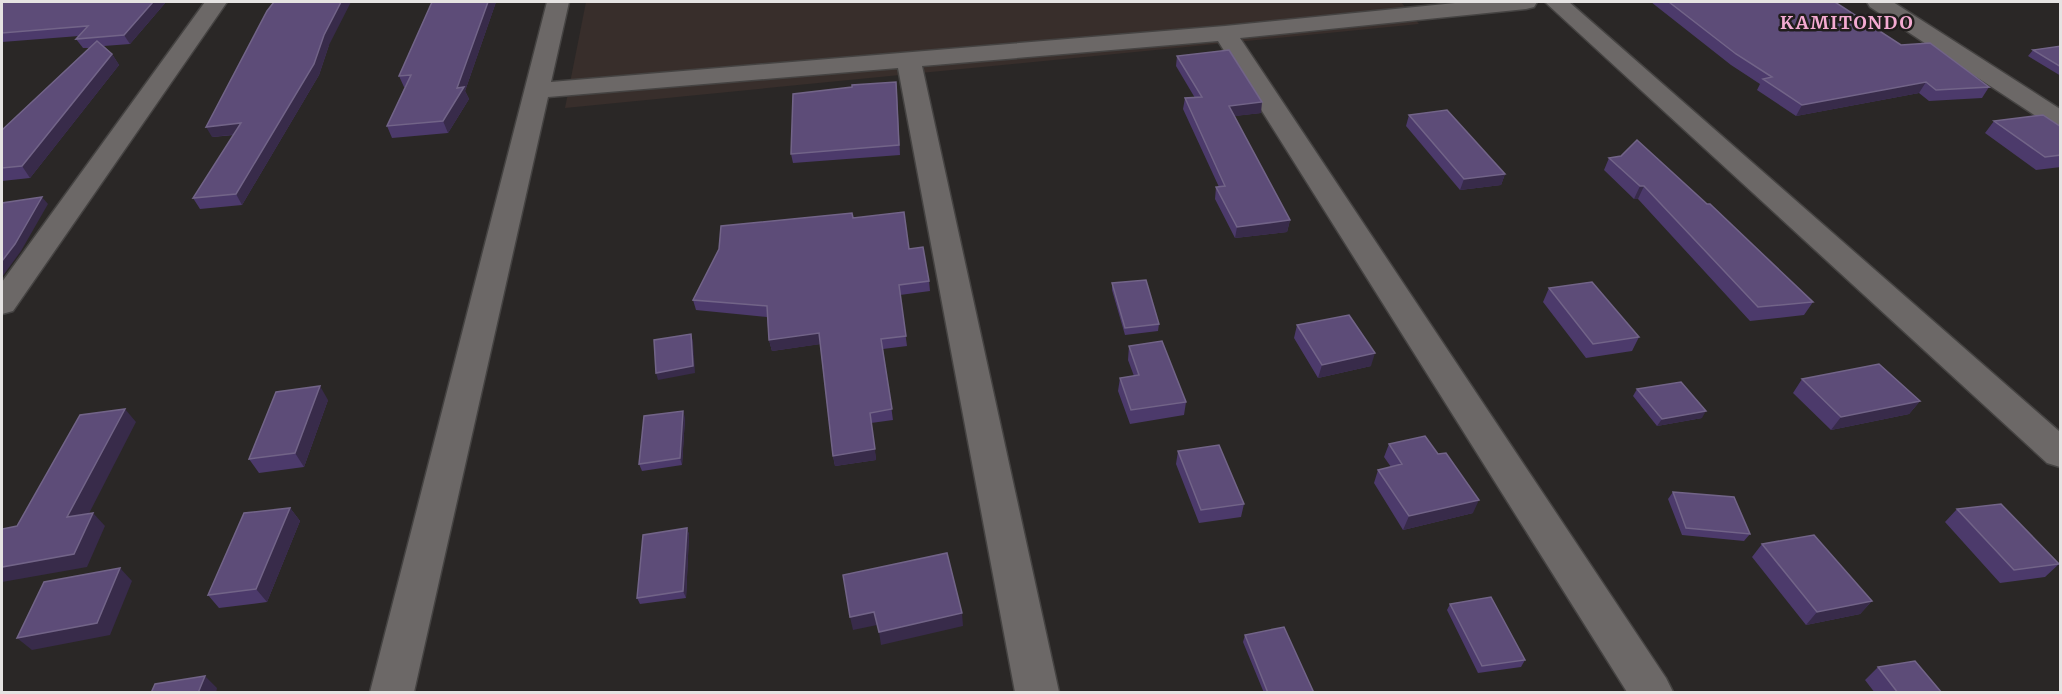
<svg xmlns="http://www.w3.org/2000/svg" width="2062" height="694" font-family="Merriweather,serif">
<rect width="100%" height="100%" fill="#2a2726"/>
<path fill="#382e2b" d="M 586,2 L 1401,2 L 1419,24 L 565,108 Z"/>
<g fill="none" stroke-linecap="round" stroke-linejoin="round">
<g stroke="#454342" stroke-width="3">
<path id="minor" d="M 205,2 L 227,2 L 13,311 L 2,314 L 2,282 Z
M 547,2 L 569,2 L 551,82 L 1225,26 L 1465,2 L 1537,2 L 1534,7 L 1526,9 L 1240,38 L 1666,678 L 1673,692 L 1627,692 L 1218,41 L 922,66 L 1059,692 L 1015,692 L 898,68 L 548,97 L 414,692 L 370,692 Z
M 1545,2 L 1569,2 L 2060,432 L 2060,467 L 2047,463 Z
M 1867,2 L 1893,2 L 2060,109 L 2060,128 L 2051,126 L 1870,7 Z"/>
</g>
<use href="#minor" fill="#6c6867" fill-rule="evenodd"/>
</g>
<path fill="#4c3a6b" d="M 2,2 L 166,2 L 130,44 L 104,46 L 112,54 L 119,65 L 30,178 L 2,181 L 2,130 L 90,48 L 83,48 L 76,39 L 79,36 L 2,42 Z
M 432,2 L 496,2 L 465,91 L 469,99 L 448,133 L 392,138 L 387,126 L 405,87 L 404,87 L 399,76 Z
M 1651,2 L 1835,2 L 1901,45 L 1989,87 L 1982,98 L 1929,101 L 1919,93 L 1796,116 L 1757,90 L 1760,84 L 1731,65 Z
M 329,45 L 319,75 L 242,205 L 200,209 L 193,198 L 234,135 L 212,137 Z
M 2061,46 L 2061,76 L 2028,56 L 2033,50 Z
M 1177,56 L 1261,113 L 1234,116 L 1290,220 L 1287,232 L 1235,238 L 1215,199 L 1216,187 L 1219,187 L 1183,109 L 1185,98 L 1195,98 L 1176,66 Z
M 852,87 L 897,92 L 900,155 L 793,163 L 791,154 Z
M 1409,115 L 1505,174 L 1501,185 L 1460,190 L 1406,126 Z
M 1994,121 L 2061,127 L 2061,167 L 2036,170 L 1985,133 Z
M 1609,158 L 1813,302 L 1804,315 L 1750,321 L 1638,199 L 1634,199 L 1604,170 Z
M 853,218 L 909,249 L 929,281 L 930,291 L 900,295 L 907,346 L 883,349 L 893,420 L 871,423 L 876,460 L 835,466 L 833,456 L 820,344 L 772,351 L 769,340 L 767,317 L 696,310 L 693,300 Z
M 1112,283 L 1159,324 L 1158,331 L 1125,335 L 1112,290 Z
M 1549,288 L 1639,337 L 1632,351 L 1586,358 L 1543,302 Z
M 1297,325 L 1371,366 L 1318,378 L 1294,338 Z
M 1129,346 L 1186,402 L 1184,415 L 1130,424 L 1118,391 L 1120,378 L 1134,376 L 1128,360 Z
M 1802,379 L 1920,401 L 1909,414 L 1831,430 L 1793,393 Z
M 1637,389 L 1702,418 L 1657,426 L 1633,396 Z
M 328,400 L 304,467 L 259,473 L 249,459 Z
M 685,418 L 682,465 L 642,471 L 639,464 Z
M 1389,444 L 1473,513 L 1403,530 L 1374,483 L 1378,470 L 1391,467 L 1384,457 Z
M 1178,451 L 1244,504 L 1241,517 L 1199,523 L 1176,464 Z
M 1673,492 L 1750,534 L 1744,541 L 1682,535 L 1668,499 Z
M 290,508 L 300,521 L 267,602 L 219,608 L 208,595 Z
M 1957,509 L 2059,564 L 2045,577 L 2000,583 L 1945,522 Z
M 687,528 L 689,535 L 686,598 L 640,604 L 637,598 Z
M 1762,544 L 1872,601 L 1860,614 L 1806,625 L 1752,557 Z
M 1450,604 L 1525,660 L 1521,667 L 1478,673 L 1447,610 Z
M 1245,635 L 1314,693 L 1264,693 L 1243,642 Z
M 1878,667 L 1942,693 L 1875,693 L 1865,680 Z"/>
<path fill="#382b4a" d="M 153,2 L 166,2 L 130,44 L 124,35 Z
M 341,2 L 351,2 L 329,45 L 319,75 L 242,205 L 236,194 L 324,35 Z
M 488,2 L 496,2 L 465,91 L 469,99 L 448,133 L 443,121 L 457,88 Z
M 112,54 L 119,65 L 30,178 L 22,166 Z
M 1926,82 L 1919,93 L 1796,116 L 1802,105 Z
M 1262,102 L 1261,113 L 1227,117 L 1229,106 Z
M 241,123 L 247,133 L 212,137 L 206,127 Z
M 1505,174 L 1501,185 L 1460,190 L 1464,179 Z
M 1640,186 L 1644,186 L 1638,199 L 1634,199 Z
M 42,197 L 48,204 L 21,251 L 2,277 L 2,261 Z
M 1290,220 L 1287,232 L 1235,238 L 1237,227 Z
M 819,333 L 821,344 L 772,351 L 769,340 Z
M 691,334 L 693,341 L 695,373 L 658,380 L 656,373 Z
M 1375,353 L 1371,366 L 1318,378 L 1322,365 Z
M 320,386 L 328,400 L 304,467 L 295,453 Z
M 1920,401 L 1909,414 L 1831,430 L 1841,417 Z
M 125,409 L 136,422 L 80,531 L 67,517 Z
M 683,411 L 685,418 L 682,465 L 680,458 Z
M 1706,411 L 1702,418 L 1657,426 L 1662,419 Z
M 875,449 L 876,460 L 835,466 L 833,456 Z
M 1479,500 L 1473,513 L 1403,530 L 1409,516 Z
M 290,508 L 300,521 L 267,602 L 256,589 Z
M 93,513 L 105,526 L 87,567 L 2,582 L 2,567 Z
M 687,528 L 689,535 L 686,598 L 683,591 Z
M 120,568 L 132,581 L 110,635 L 32,650 L 17,638 Z
M 1872,601 L 1860,614 L 1806,625 L 1817,612 Z
M 874,612 L 877,625 L 853,630 L 850,617 Z
M 962,613 L 963,626 L 881,645 L 879,632 Z
M 205,676 L 217,688 L 216,693 L 198,693 Z"/>
<path fill="#5d4c78" stroke="#726488" stroke-width="1.5" d="M 2,2 L 153,2 L 124,35 L 76,39 L 88,26 L 2,33 Z
M 274,2 L 341,2 L 324,35 L 314,64 L 236,194 L 193,198 L 241,123 L 206,127 L 267,11 Z
M 432,2 L 488,2 L 457,88 L 464,87 L 443,121 L 387,126 L 411,75 L 399,76 Z
M 1669,2 L 1835,2 L 1901,45 L 1930,43 L 1989,87 L 1936,90 L 1926,82 L 1802,105 L 1763,79 L 1772,77 L 1736,54 Z
M 97,41 L 112,54 L 22,166 L 2,168 L 2,130 Z
M 2061,46 L 2061,67 L 2033,50 Z
M 1229,50 L 1262,102 L 1229,106 L 1290,220 L 1237,227 L 1216,187 L 1225,186 L 1185,98 L 1202,97 L 1177,56 Z
M 896,82 L 899,145 L 791,154 L 793,94 L 852,87 L 852,85 Z
M 1447,110 L 1505,174 L 1464,179 L 1409,115 Z
M 2043,115 L 2061,127 L 2061,155 L 2045,157 L 1994,121 Z
M 1637,140 L 1707,204 L 1710,204 L 1813,302 L 1758,307 L 1644,186 L 1640,186 L 1609,158 L 1621,156 Z
M 42,197 L 15,244 L 2,261 L 2,203 Z
M 904,212 L 909,249 L 923,247 L 929,281 L 899,285 L 906,336 L 881,339 L 892,409 L 870,413 L 875,449 L 833,456 L 819,333 L 769,340 L 767,306 L 693,300 L 719,249 L 721,226 L 852,213 L 853,218 Z
M 1146,280 L 1159,324 L 1125,328 L 1112,283 Z
M 1592,282 L 1639,337 L 1593,344 L 1549,288 Z
M 1349,315 L 1375,353 L 1322,365 L 1297,325 Z
M 691,334 L 693,366 L 656,373 L 654,340 Z
M 1162,341 L 1186,402 L 1131,410 L 1120,378 L 1139,375 L 1129,346 Z
M 1879,364 L 1920,401 L 1841,417 L 1802,379 Z
M 1681,382 L 1706,411 L 1662,419 L 1637,389 Z
M 320,386 L 295,453 L 249,459 L 276,392 Z
M 125,409 L 67,517 L 93,513 L 74,554 L 2,567 L 2,529 L 17,526 L 80,415 Z
M 683,411 L 680,458 L 639,464 L 644,416 Z
M 1425,436 L 1438,454 L 1446,453 L 1479,500 L 1409,516 L 1378,470 L 1402,464 L 1389,444 Z
M 1219,445 L 1244,504 L 1201,510 L 1178,451 Z
M 1673,492 L 1734,497 L 1750,534 L 1686,528 Z
M 2001,504 L 2059,564 L 2014,570 L 1957,509 Z
M 290,508 L 256,589 L 208,595 L 244,513 Z
M 687,528 L 683,591 L 637,598 L 643,535 Z
M 1814,535 L 1872,601 L 1817,612 L 1762,544 Z
M 947,553 L 962,613 L 879,632 L 874,612 L 850,617 L 843,575 Z
M 120,568 L 97,623 L 17,638 L 44,582 Z
M 1491,597 L 1525,660 L 1482,666 L 1450,604 Z
M 1284,627 L 1314,693 L 1268,693 L 1245,635 Z
M 1915,661 L 1942,693 L 1898,693 L 1878,667 Z
M 205,676 L 198,693 L 151,693 L 155,684 Z"/>
<g text-anchor="middle" stroke-width="5" stroke-linejoin="round" paint-order="stroke">
<g font-size="18" font-weight="bold" letter-spacing="1.5" fill="#f4aad2" stroke="#201d1c">
<text x="1847" y="29">KAMITONDO</text>
</g>
</g>
<rect width="2062" height="694" fill="none" stroke="#e5e3e2" stroke-width="6"/>
</svg>
